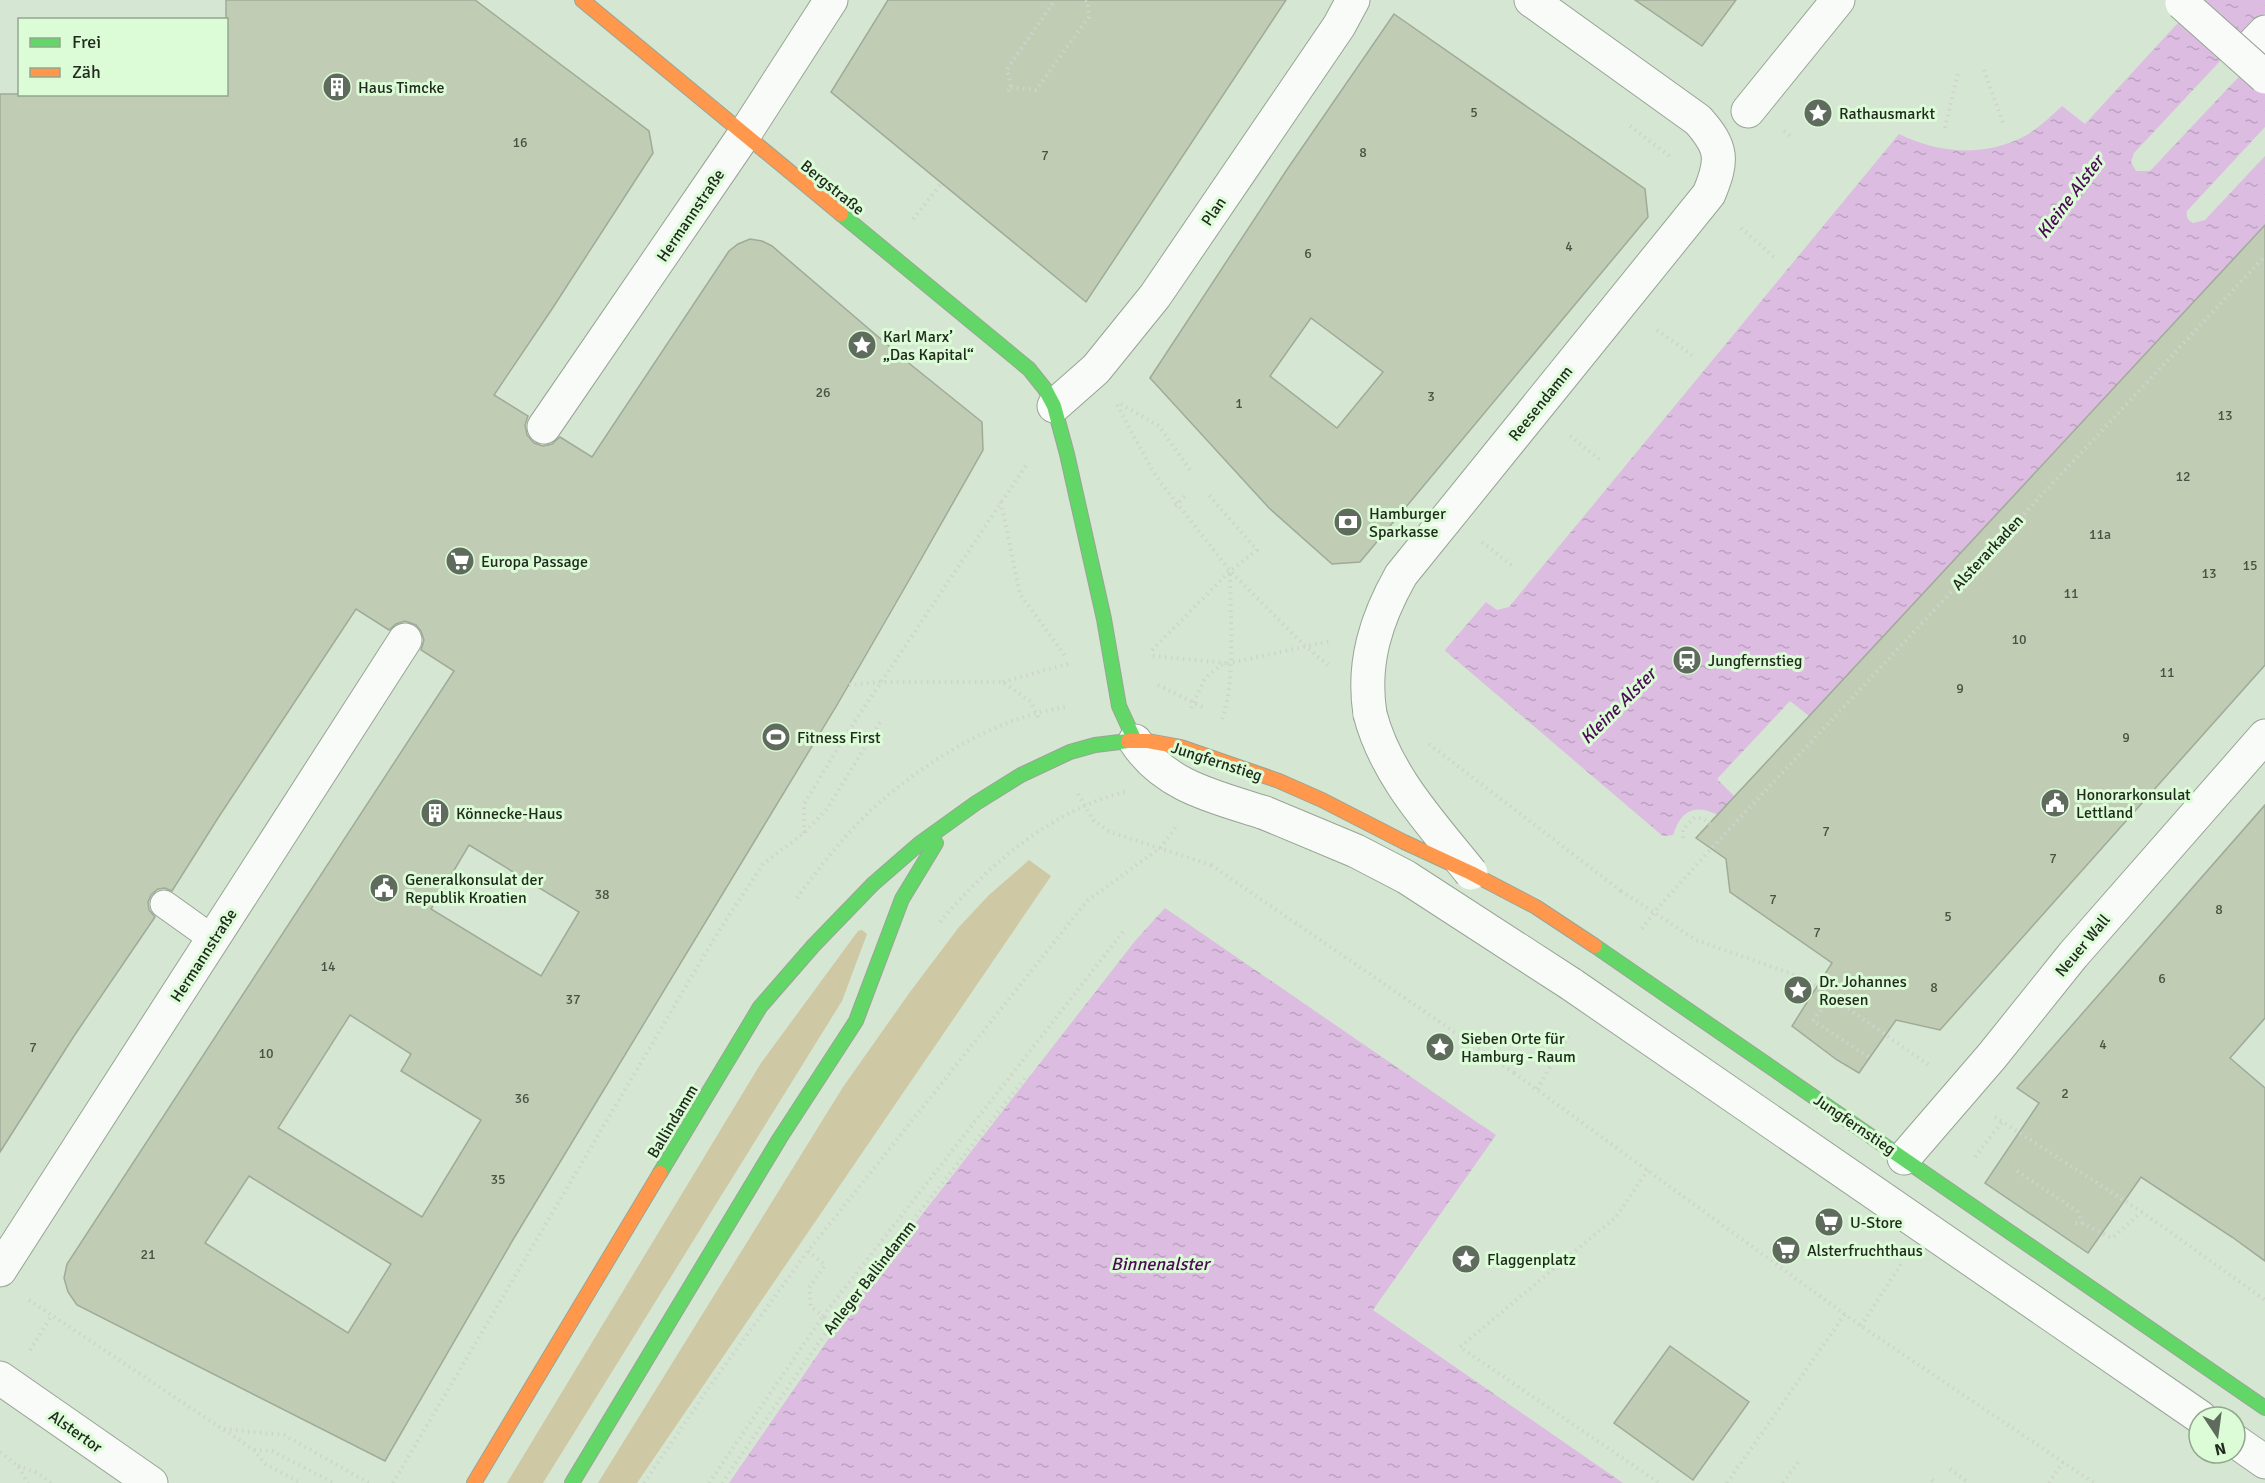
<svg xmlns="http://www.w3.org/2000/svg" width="2265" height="1483" font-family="Signika,sans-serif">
<defs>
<pattern id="water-ripples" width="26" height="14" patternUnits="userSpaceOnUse" patternTransform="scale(1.5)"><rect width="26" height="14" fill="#dcbce1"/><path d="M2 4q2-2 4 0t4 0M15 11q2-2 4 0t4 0" fill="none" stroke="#bca2c1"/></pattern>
</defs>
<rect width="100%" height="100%" fill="#d5e6d2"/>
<path fill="#cfc8a5" d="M 1029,860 L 1051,876 L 637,1483 L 598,1483 L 843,1087 L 910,992 L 959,927 L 989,895 Z
M 862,930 L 867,934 L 842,1001 L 543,1483 L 507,1483 L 761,1063 L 858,931 Z"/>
<path fill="url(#water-ripples)" d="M 2199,0 L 2265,0 L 2265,13 L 2134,153 L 2131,162 L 2136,171 L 2150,171 L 2265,49 L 2265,127 L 2187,211 C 2186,216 2187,220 2193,223 L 2205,220 L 2265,156 L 2265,225 L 1809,716 L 1790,701 L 1717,779 L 1734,796 L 1718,815 C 1693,803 1681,811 1673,835 L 1656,837 L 1473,1119 L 1496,1135 L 1373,1310 L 1623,1483 L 729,1483 L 854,1302 L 1135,941 L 1165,908 L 1170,911 L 1445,650 L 1486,602 L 1497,610 L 1509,607 L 1899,134 C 1940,154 1984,157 2025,136 C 2039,128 2050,117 2062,106 L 2085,124 Z"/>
<path fill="#d5e6d2" d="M 1442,648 L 1665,838 L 1658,840 L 1477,1118 L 1483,1123 L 1481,1125 L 1165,908 L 1167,906 L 1169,907 Z"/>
<path fill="#c0ccb4" stroke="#a0aa99" stroke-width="1.5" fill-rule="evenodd" d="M 226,0 L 475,0 L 649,131 L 653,153 L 552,309 L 494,395 L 528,416 L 525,425 L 527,435 L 534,443 L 543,446 L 552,444 L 560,437 L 592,457 L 729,251 L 738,244 L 750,239 L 762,241 L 772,246 L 910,364 L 982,422 L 983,450 L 908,582 L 837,705 L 514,1238 L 385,1461 L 77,1305 L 68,1292 L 64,1278 L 67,1264 L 454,671 L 421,650 L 424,640 L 421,631 L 416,625 L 405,621 L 396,624 L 389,630 L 356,609 L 218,818 L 172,891 L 165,888 L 158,889 L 151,895 L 148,902 L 149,910 L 155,917 L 74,1036 L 0,1152 L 0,94 L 226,94 ZM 469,845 L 579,912 L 541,976 L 431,909 ZM 350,1015 L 411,1054 L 401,1071 L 481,1120 L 422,1217 L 278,1128 ZM 249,1176 L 391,1264 L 348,1333 L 205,1243 Z
M 888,0 L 1286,0 L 1086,302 L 831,92 Z
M 1635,0 L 1736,0 L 1702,46 Z
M 1394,14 L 1645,189 L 1648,217 L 1360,562 L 1332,564 L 1269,508 L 1150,378 L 1286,171 ZM 1311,318 L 1383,372 L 1337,428 L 1270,376 Z
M 2265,225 L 2265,665 L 1940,1030 L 1896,1020 L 1859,1073 L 1837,1060 L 1792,1026 L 1832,963 L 1730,892 L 1726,859 L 1696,838 Z
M 2265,805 L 2265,1018 L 2230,1058 L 2265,1088 L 2265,1261 L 2232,1237 L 2141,1177 L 2088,1253 L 1985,1183 L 2039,1103 L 2017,1088 Z
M 1670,1346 L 1749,1402 L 1693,1480 L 1614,1423 Z"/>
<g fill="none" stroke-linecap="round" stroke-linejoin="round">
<g stroke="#97a595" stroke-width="29">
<path id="lane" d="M 164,904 L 213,939"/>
</g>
<g stroke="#97a595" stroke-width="35">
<path id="street" d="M 2242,56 L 2265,32
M 1748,111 L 1838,0
M 1054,406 L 1096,369 L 1155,296 L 1339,26 L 1353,0
M 544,427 L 744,135 L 831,0
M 1370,714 C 1362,663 1376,619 1401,575 L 1709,194 C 1723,160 1723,148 1698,120 L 1531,0
M 1135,741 C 1165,787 1216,797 1265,813
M 1571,984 L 2200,1417
M 1904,1158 L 1992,1056 L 2073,955 L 2265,736
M 0,1270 L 405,640
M 0,1378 L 151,1483
M 2235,1441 L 2265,1462"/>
</g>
<g stroke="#97a595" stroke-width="16">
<path id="fast" d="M 841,214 L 1029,369 L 1045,389 L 1054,406 L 1067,454 L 1104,619 L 1119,706 L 1135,741
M 1595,946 L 2265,1408
M 660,1173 L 760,1007 L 814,945 L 873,884 L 919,844 L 976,803 L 1021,775 L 1070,752 L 1095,745 L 1128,741
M 572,1483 L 780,1138 L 856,1021 L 902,899 L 936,843"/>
</g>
<g stroke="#97a595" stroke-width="16">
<path id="slow" d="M 582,0 L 841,214
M 1128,741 L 1148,741 L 1181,747 L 1279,781 L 1322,800 L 1404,842
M 474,1483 L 660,1173"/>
</g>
<path stroke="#cfd4ce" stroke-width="4" stroke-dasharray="1.5 4.5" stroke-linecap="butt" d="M 1984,70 L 2003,123
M 1011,87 L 1036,90 L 1089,17 L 1088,2 L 1085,0
M 1008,91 L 1011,87 L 1007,69 L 1055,0
M 1630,126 L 1672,158
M 1945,128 L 1958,73
M 1784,131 L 1792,137
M 913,219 L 942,183
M 1741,228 L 1774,257
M 1657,330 L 1692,355
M 1121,404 L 1159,426 L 1192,473
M 1117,405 L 1155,475 L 1230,571 L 1305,646 L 1328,665
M 1570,436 L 1603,462
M 1001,502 L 1020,594 L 1066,657
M 1175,506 L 1186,495
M 1482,542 L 1514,567
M 1152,650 L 1230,571 L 1257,550 L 1207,493
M 1153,656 L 1226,663
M 1003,682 L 1071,663
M 849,685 L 880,682 L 1003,682 L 1031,702 L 1040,721
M 1158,685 L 1205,708
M 1191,708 L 1205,678 L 1221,665 L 1331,641
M 1222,719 C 1236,684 1230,611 1230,571
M 1078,794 L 1094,821 L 1110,832 L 1211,865
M 804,833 L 804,804 L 849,730 L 1027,464
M 1683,838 L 1683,829 L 1695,817 L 1704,819 L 1710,824
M 1621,891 L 1696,940 L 1806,979 L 1930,1066
M 797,898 C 822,864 849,829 881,801 C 933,757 997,718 1065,707
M 940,922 C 987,866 1053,809 1125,792
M 1642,929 L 1654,912 L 1711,849 L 2265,256
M 1831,995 L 1813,1021 L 1872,1059
M 1514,1073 L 1861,1326 L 2094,1483
M 1537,1089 L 1570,1034
M 1995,1117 L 2142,1212 L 2265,1300
M 1975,1157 L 2002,1122
M 1648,1170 L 1616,1217 L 1460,1347 L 1659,1483
M 2017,1171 L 2077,1211 L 2082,1223 L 2072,1223
M 2082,1223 L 2112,1238 L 2142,1212
M 808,1251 L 825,1265 L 809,1288 L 811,1307 L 823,1316 L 1123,932
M 29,1300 L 254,1450 L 265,1464 L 301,1483
M 1861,1326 L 1903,1261
M 30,1350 L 52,1315
M 224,1429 L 284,1435 L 369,1483
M 254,1450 L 272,1451 L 334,1483
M 0,1452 L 18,1466 L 28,1483
M 18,1466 L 38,1473 L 51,1483
M 1950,1469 L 1969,1483
M 1932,1480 L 1935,1483
M 393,1483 L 718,932 L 763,864 L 804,833 L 827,809 L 881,721
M 644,1483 L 712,1383 L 808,1251 L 1087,901 L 1160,848 L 1176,827
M 709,1483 L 823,1316 L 833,1322
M 722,1483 L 833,1322 L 1025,1078
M 1727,1483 L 1845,1314
M 1783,1483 L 1798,1462
M 2049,1483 L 2063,1462"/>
<use href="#lane" stroke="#f9fbf8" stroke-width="27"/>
<use href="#street" stroke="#f9fbf8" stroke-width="33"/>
<use href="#fast" stroke="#63d668" stroke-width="14"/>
<use href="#slow" stroke="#ff974d" stroke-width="14"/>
<g stroke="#97a595" stroke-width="35" stroke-linecap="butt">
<path id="street-bridge" d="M 2182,3 L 2265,77
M 1370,714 C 1386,776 1432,824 1471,873
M 1265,813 L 1356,851 L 1406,877 L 1571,984"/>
</g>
<g stroke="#97a595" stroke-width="16" stroke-linecap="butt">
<path id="slow-bridge" d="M 1404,842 L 1471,873 L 1536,907 L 1595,946"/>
</g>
<path stroke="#cfd4ce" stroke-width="4" stroke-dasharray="1.5 4.5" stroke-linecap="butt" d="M 1429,744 L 1621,891
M 1211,865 L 1514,1073"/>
<use href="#street-bridge" stroke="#f9fbf8" stroke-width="33"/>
<use href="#slow-bridge" stroke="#ff974d" stroke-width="14"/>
</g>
<defs>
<g id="building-disc" transform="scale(1.5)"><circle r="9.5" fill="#5f6c5d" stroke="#dcfbd7"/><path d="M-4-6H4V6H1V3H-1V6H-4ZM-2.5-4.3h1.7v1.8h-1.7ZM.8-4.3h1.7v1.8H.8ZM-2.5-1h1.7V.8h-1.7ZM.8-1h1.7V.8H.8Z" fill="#fff"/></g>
<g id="sight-disc" transform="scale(1.5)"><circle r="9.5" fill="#5f6c5d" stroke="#dcfbd7"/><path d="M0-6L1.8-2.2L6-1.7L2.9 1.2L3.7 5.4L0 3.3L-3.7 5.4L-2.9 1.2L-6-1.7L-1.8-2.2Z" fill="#fff"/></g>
<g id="bank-disc" transform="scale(1.5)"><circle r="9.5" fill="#5f6c5d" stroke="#dcfbd7"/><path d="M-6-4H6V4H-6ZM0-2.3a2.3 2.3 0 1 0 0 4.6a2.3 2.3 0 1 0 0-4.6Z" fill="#fff"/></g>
<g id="supermarket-disc" transform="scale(1.5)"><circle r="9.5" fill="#5f6c5d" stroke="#dcfbd7"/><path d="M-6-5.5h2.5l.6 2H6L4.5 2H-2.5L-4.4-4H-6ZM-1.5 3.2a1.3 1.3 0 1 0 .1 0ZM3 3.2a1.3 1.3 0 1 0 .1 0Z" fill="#fff"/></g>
<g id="station-disc" transform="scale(1.5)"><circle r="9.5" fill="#5f6c5d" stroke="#dcfbd7"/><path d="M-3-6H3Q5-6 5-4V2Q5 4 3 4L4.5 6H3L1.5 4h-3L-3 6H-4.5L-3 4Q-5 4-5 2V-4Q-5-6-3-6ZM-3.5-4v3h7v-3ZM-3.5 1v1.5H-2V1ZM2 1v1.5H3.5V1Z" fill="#fff"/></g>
<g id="stadium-disc" transform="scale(1.5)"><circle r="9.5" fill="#5f6c5d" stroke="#dcfbd7"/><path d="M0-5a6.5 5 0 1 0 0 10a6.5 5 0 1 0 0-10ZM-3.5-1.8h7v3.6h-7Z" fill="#fff"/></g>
<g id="civic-disc" transform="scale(1.5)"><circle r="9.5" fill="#5f6c5d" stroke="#dcfbd7"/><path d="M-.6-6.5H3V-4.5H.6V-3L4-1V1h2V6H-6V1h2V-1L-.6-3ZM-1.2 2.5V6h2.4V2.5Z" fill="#fff"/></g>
</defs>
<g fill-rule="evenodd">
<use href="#building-disc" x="337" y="87"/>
<use href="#sight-disc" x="1818" y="113"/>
<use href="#sight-disc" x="862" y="345"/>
<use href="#bank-disc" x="1348" y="522"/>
<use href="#supermarket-disc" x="460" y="561"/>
<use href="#station-disc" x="1687" y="660"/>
<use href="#stadium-disc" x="776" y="737"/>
<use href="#civic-disc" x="2055" y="803"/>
<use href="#building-disc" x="435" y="813"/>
<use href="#civic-disc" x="384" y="888"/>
<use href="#sight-disc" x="1798" y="990"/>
<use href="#sight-disc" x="1440" y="1047"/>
<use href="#supermarket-disc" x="1829" y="1222"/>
<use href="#supermarket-disc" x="1786" y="1250"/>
<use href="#sight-disc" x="1466" y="1259"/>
</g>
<g text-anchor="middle" stroke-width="6" stroke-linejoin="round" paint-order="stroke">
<g font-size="14" fill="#485344">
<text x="1474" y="117">5</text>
<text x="520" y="147">16</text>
<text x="1363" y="157">8</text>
<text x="1045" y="160">7</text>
<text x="1569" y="251">4</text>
<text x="1308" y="258">6</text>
<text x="823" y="397">26</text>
<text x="1431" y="401">3</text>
<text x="1239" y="408">1</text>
<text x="2225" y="420">13</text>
<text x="2183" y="481">12</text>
<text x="2100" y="539">11a</text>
<text x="2250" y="570">15</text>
<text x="2209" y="578">13</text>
<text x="2071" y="598">11</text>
<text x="2019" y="644">10</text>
<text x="2167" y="677">11</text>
<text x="1960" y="693">9</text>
<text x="2126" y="742">9</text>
<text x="1826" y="836">7</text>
<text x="2053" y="863">7</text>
<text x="602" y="899">38</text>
<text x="1773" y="904">7</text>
<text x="2219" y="914">8</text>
<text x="1948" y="921">5</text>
<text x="1817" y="937">7</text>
<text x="328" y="971">14</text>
<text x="2162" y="983">6</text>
<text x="1934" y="992">8</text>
<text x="573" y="1004">37</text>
<text x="2103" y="1049">4</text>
<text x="33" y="1052">7</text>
<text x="266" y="1058">10</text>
<text x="2065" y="1098">2</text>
<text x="522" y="1103">36</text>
<text x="498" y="1184">35</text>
<text x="148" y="1259">21</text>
</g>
<g font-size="16" fill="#202b1e" stroke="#dcfbd7" text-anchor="start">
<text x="358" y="93">Haus Timcke</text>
<text x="1839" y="119">Rathausmarkt</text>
<text x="883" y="342">Karl Marx’<tspan x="883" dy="18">„Das Kapital“</tspan></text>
<text x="1369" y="519">Hamburger<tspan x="1369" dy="18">Sparkasse</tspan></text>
<text x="481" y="567">Europa Passage</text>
<text x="1708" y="666">Jungfernstieg</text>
<text x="797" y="743">Fitness First</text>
<text x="2076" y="800">Honorarkonsulat<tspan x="2076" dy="18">Lettland</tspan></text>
<text x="456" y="819">Könnecke-Haus</text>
<text x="405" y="885">Generalkonsulat der<tspan x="405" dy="18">Republik Kroatien</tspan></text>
<text x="1819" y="987">Dr. Johannes<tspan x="1819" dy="18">Roesen</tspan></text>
<text x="1461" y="1044">Sieben Orte für<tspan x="1461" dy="18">Hamburg - Raum</tspan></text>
<text x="1850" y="1228">U-Store</text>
<text x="1807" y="1256">Alsterfruchthaus</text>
<text x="1487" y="1265">Flaggenplatz</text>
</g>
<g font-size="16" fill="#202b1e" stroke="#dcfbd7">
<text transform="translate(833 187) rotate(39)" y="6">Bergstraße</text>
<text transform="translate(1213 211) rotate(-56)" y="6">Plan</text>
<text transform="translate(690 215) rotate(-56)" y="6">Hermannstraße</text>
<text transform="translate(1540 403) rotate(-51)" y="6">Reesendamm</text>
<text transform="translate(1987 552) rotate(-47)" y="6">Alsterarkaden</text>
<text transform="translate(1217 761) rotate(18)" y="6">Jungfernstieg</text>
<text transform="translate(2082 945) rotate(-50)" y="6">Neuer Wall</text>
<text transform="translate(203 955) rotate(-57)" y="6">Hermannstraße</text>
<text transform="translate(672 1121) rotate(-59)" y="6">Ballindamm</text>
<text transform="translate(1855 1124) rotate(34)" y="6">Jungfernstieg</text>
<text transform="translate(869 1277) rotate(-52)" y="6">Anleger Ballindamm</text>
<text transform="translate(76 1431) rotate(35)" y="6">Alstertor</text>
</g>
<g font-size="18" font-style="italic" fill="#4b0956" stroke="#dcfbd7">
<text transform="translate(2070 197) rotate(-53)" y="6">Kleine Alster</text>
<text transform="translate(1618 706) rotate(-45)" y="6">Kleine Alster</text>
<text x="1160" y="1270">Binnenalster</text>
</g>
</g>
<rect x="18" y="18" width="210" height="78" fill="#dcfbd7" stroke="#91a88d" stroke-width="1.5"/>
<rect x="30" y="38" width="30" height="9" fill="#63d668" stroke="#91a88d" stroke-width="1.5"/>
<text x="72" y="48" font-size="18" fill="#202b1e">Frei</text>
<rect x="30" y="68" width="30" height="9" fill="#ff974d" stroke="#91a88d" stroke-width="1.5"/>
<text x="72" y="78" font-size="18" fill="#202b1e">Zäh</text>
<g transform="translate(2217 1435) rotate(167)"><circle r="28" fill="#dcfbd7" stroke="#91a88d" stroke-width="1.5"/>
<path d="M0-4.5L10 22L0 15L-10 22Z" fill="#5f6c5d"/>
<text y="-9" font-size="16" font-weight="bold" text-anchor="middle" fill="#202b1e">N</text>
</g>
</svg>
